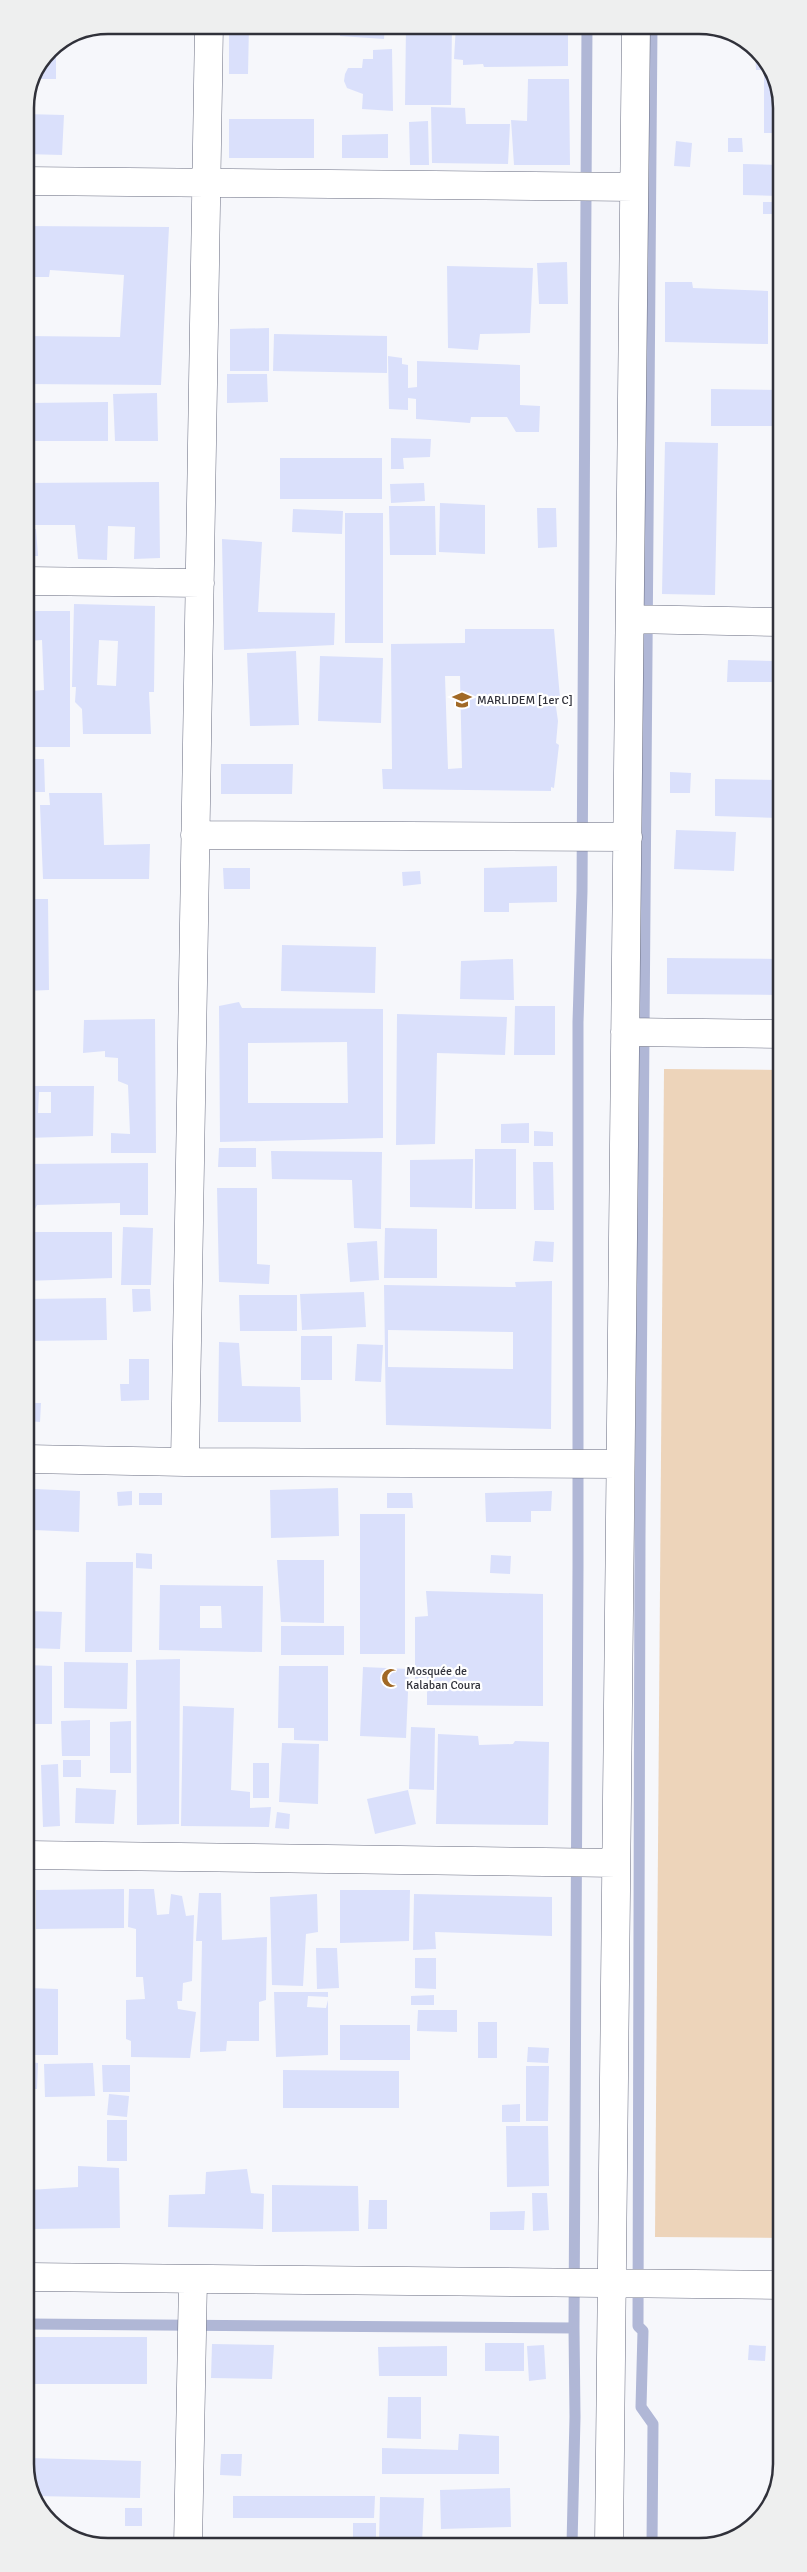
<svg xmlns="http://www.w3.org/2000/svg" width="807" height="2572" font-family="Signika,sans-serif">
<rect width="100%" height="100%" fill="#f6f7fb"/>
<path fill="#edd4ba" d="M 664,1069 L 780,1070 L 782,2238 L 655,2237 Z"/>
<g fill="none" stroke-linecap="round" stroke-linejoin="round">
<path stroke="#b0b7d6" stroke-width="11" d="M 28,2324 L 574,2328 L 575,2417 L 572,2545
M 574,2328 L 578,1567 L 578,1022 L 582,891 L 587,25
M 652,2545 L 653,2424 L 641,2407 L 643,2331 L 638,2326 L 640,1536 L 652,25"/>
</g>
<path fill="#dae0fb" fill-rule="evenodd" d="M 229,25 L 249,25 L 248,74 L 229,74 Z
M 341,25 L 385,25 L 384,39 L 340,36 Z
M 406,25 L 452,25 L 451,105 L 405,105 Z
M 456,25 L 568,25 L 568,66 L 484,67 L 483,64 L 463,65 L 463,60 L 454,59 Z
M 755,48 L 779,87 L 779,133 L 764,133 L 764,70 L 756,70 Z
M 49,49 L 56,49 L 56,79 L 31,79 Z
M 392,49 L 393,111 L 362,109 L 363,94 L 347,88 L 344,81 L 345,74 L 348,68 L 362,68 L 363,59 L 373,59 L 373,50 Z
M 528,79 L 569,79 L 570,165 L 514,165 L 511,120 L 527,121 Z
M 431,107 L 465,108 L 466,124 L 510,124 L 508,164 L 432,163 Z
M 25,114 L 64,115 L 62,155 L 25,154 Z
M 229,119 L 314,119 L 314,158 L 229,158 Z
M 428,121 L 429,165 L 410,165 L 409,122 Z
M 388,134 L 388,158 L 342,158 L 342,135 Z
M 728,138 L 742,138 L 743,152 L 728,152 Z
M 676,141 L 692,143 L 690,167 L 674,166 Z
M 743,164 L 779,165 L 779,196 L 743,195 Z
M 763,202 L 779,202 L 779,214 L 763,214 Z
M 25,226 L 169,227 L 161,385 L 26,384 L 26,336 L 120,337 L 124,275 L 50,270 L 49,277 L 25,277 Z
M 567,262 L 568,304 L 539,304 L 537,263 Z
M 447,266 L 533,268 L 530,333 L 480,334 L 478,350 L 448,348 Z
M 665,282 L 692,282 L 693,288 L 768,291 L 768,344 L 665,342 Z
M 269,328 L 269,371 L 230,371 L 230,329 Z
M 274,334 L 387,336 L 387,373 L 273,371 Z
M 388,356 L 402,358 L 402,364 L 408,365 L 408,388 L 417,387 L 417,361 L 520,365 L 520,405 L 540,406 L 539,432 L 516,432 L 507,417 L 471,417 L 470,423 L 416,419 L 416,399 L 408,398 L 408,410 L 389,409 Z
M 227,374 L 267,374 L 268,402 L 227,403 Z
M 711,389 L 780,390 L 780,426 L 711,426 Z
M 157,393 L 158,441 L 115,441 L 113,394 Z
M 108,402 L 108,441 L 30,441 L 30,403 Z
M 391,438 L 431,439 L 430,457 L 403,458 L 404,469 L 391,469 Z
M 665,442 L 718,443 L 715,595 L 662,594 Z
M 280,458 L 382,458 L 382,499 L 280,499 Z
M 159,482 L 160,558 L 134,559 L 135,527 L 108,526 L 107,560 L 78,559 L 75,525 L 25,525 L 26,483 Z
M 424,483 L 425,501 L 391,503 L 390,484 Z
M 440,503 L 485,505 L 485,554 L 439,552 Z
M 389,506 L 435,506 L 436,555 L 390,555 Z
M 537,508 L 556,508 L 557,547 L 538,548 Z
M 293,509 L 343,511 L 342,534 L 292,532 Z
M 345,513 L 383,513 L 383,643 L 345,643 Z
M 36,529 L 38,556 L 26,556 L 25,530 Z
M 222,539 L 262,542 L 258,612 L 335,613 L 334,645 L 224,650 Z
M 775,556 L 780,556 L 780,590 L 774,590 Z
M 74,604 L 155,606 L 154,692 L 149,692 L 151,734 L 83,734 L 82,709 L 75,702 L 76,687 L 72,687 ZM 99,640 L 118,641 L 116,686 L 97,685 Z
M 26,611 L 70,611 L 70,747 L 26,747 ZM 42,640 L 44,690 L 30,691 L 28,641 Z
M 465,629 L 554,629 L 560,698 L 555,700 L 558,721 L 556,743 L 559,745 L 554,788 L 551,787 L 551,791 L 383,789 L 382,769 L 392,769 L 391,644 L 465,643 ZM 445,676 L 460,676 L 462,768 L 448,769 Z
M 296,651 L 299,725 L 250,726 L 247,653 Z
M 320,656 L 383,658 L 381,723 L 318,721 Z
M 728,660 L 773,661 L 772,682 L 727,682 Z
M 26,759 L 44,759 L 45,792 L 26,792 Z
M 221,764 L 293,764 L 292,794 L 221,794 Z
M 670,772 L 691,773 L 690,793 L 670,793 Z
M 715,779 L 780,780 L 780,818 L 715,816 Z
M 49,793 L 102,793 L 104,845 L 150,844 L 149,879 L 43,879 L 40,805 L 50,805 Z
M 676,830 L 736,832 L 734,871 L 674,869 Z
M 26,864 L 34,865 L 33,886 L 26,885 Z
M 557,866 L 557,902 L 509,903 L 509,912 L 484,912 L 484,868 Z
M 223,868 L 250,868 L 250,889 L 224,889 Z
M 420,871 L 421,884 L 403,886 L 402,872 Z
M 26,899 L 48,899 L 49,990 L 26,991 Z
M 282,945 L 376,947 L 375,993 L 281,991 Z
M 667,958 L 780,959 L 780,995 L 667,994 Z
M 513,959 L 514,1000 L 460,999 L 461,961 Z
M 239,1002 L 242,1008 L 383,1009 L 383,1138 L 220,1142 L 219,1006 ZM 347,1042 L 348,1103 L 248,1103 L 248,1043 Z
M 515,1006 L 555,1006 L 555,1055 L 514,1055 Z
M 397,1014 L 507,1017 L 505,1055 L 437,1053 L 435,1144 L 396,1145 Z
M 155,1019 L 156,1153 L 111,1153 L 111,1133 L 130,1134 L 128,1085 L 118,1081 L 118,1058 L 105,1057 L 105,1051 L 83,1053 L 84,1020 Z
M 26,1086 L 94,1086 L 93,1136 L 26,1138 ZM 39,1092 L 51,1092 L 51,1113 L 38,1113 Z
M 529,1123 L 529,1143 L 501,1143 L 501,1124 Z
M 534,1131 L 553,1132 L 553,1146 L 534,1146 Z
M 219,1148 L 256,1148 L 256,1167 L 218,1167 Z
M 475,1149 L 516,1149 L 516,1209 L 475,1209 Z
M 271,1151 L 382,1152 L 381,1229 L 354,1228 L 352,1180 L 272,1179 Z
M 473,1159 L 472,1208 L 410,1207 L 410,1160 Z
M 533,1162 L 553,1162 L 554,1210 L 534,1210 Z
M 148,1163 L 148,1215 L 120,1215 L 120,1203 L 37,1205 L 34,1211 L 26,1211 L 26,1164 Z
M 217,1188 L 257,1188 L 257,1264 L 270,1265 L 269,1284 L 219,1282 Z
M 123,1227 L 153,1228 L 151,1285 L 121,1285 Z
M 385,1228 L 437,1229 L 437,1278 L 384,1278 Z
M 26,1232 L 112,1232 L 112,1278 L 26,1281 Z
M 377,1241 L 379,1280 L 350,1282 L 347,1243 Z
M 535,1241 L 554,1242 L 553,1262 L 533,1261 Z
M 552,1281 L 551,1429 L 386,1425 L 384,1285 L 516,1287 L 515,1282 ZM 388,1330 L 513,1332 L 513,1369 L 388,1367 Z
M 132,1289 L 150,1289 L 151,1311 L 133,1312 Z
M 364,1292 L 366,1327 L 302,1330 L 300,1294 Z
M 239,1295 L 297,1295 L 297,1331 L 240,1331 Z
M 106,1298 L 107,1340 L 26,1341 L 26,1299 Z
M 301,1336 L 332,1336 L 332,1380 L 301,1380 Z
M 219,1342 L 239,1343 L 242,1386 L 300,1387 L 301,1422 L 218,1422 Z
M 357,1344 L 383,1345 L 381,1382 L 355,1381 Z
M 129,1359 L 149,1359 L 149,1400 L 121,1401 L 120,1384 L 129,1384 Z
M 26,1403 L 41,1403 L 40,1422 L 27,1421 Z
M 338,1488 L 339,1536 L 271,1538 L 270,1490 Z
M 35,1489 L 80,1491 L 79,1532 L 34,1530 Z
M 132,1491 L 132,1505 L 118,1506 L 117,1492 Z
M 552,1491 L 551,1511 L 531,1511 L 531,1522 L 486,1522 L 485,1493 Z
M 139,1493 L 162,1493 L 162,1505 L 139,1505 Z
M 387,1493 L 412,1493 L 413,1508 L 387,1508 Z
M 360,1514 L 405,1514 L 405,1654 L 360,1654 Z
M 136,1553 L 152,1554 L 152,1569 L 136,1568 Z
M 491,1555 L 511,1556 L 510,1574 L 490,1573 Z
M 277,1560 L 324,1560 L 324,1623 L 281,1622 Z
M 86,1562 L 133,1562 L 132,1652 L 85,1652 Z
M 160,1585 L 263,1586 L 262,1652 L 159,1650 ZM 200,1606 L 221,1606 L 222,1628 L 200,1628 Z
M 426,1591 L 543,1594 L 543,1706 L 427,1705 L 427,1677 L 415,1679 L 415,1617 L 428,1616 Z
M 27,1611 L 62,1612 L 60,1649 L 27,1648 Z
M 281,1626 L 344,1626 L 344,1655 L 281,1655 Z
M 180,1659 L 179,1824 L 137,1825 L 136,1660 Z
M 64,1662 L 128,1663 L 127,1709 L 64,1708 Z
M 27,1665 L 52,1666 L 52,1724 L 27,1724 Z
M 279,1666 L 328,1666 L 328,1741 L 294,1740 L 294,1728 L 278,1728 Z
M 363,1667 L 409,1669 L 406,1738 L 360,1736 Z
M 183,1706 L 234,1708 L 231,1790 L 250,1792 L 250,1808 L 271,1807 L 269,1827 L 181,1826 Z
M 90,1720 L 90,1756 L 62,1756 L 61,1721 Z
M 131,1721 L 131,1773 L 110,1773 L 110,1722 Z
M 411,1727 L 435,1728 L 434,1790 L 409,1789 Z
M 438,1734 L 478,1736 L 479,1745 L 513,1744 L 515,1741 L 549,1742 L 548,1825 L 436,1824 Z
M 282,1743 L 319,1744 L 318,1804 L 279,1802 Z
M 63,1760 L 81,1760 L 81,1777 L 63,1777 Z
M 253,1763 L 269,1763 L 269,1798 L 253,1798 Z
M 58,1764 L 60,1826 L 43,1827 L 41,1765 Z
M 76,1788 L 116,1790 L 114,1824 L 75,1823 Z
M 408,1790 L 416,1824 L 375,1834 L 367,1799 Z
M 277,1812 L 290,1814 L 289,1829 L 275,1828 Z
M 124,1889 L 124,1928 L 36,1929 L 36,1890 Z
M 129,1889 L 154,1889 L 157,1915 L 169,1914 L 171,1894 L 182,1896 L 186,1916 L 194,1915 L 192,1981 L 183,1983 L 182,2001 L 177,2001 L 178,2009 L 196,2012 L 190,2058 L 131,2057 L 131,2041 L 126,2039 L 126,2000 L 145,1999 L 143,1977 L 136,1977 L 136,1929 L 128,1927 Z
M 340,1890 L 410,1890 L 409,1941 L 340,1943 Z
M 199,1893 L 221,1893 L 222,1940 L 267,1937 L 266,2000 L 259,2002 L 259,2041 L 227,2041 L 226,2051 L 200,2052 L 202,1941 L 196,1941 Z
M 317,1894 L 318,1932 L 306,1934 L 303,1986 L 272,1985 L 270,1897 Z
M 414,1894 L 552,1897 L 552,1936 L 435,1932 L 436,1949 L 413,1950 Z
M 316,1948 L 337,1948 L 339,1988 L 317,1989 Z
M 415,1958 L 436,1958 L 436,1989 L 415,1988 Z
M 27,1988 L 58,1989 L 58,2055 L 27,2055 Z
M 274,1992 L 328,1992 L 328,1997 L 308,1996 L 307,2007 L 326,2008 L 328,2000 L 328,2055 L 276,2057 Z
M 434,1995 L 434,2005 L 411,2005 L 411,1996 Z
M 418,2010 L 457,2010 L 457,2032 L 417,2031 Z
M 478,2022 L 497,2022 L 497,2058 L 478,2058 Z
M 340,2025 L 410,2025 L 410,2060 L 340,2060 Z
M 528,2047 L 549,2048 L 548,2063 L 527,2062 Z
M 27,2062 L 38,2063 L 37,2089 L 27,2089 Z
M 93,2063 L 95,2096 L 45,2097 L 44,2064 Z
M 102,2065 L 130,2065 L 130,2092 L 103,2092 Z
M 526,2066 L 549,2066 L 548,2121 L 526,2121 Z
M 283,2070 L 399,2071 L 399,2108 L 283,2108 Z
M 109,2094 L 129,2096 L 127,2117 L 107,2115 Z
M 520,2104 L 520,2122 L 502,2122 L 502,2105 Z
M 107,2120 L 127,2120 L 127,2161 L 107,2161 Z
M 506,2126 L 548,2126 L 549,2186 L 507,2187 Z
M 78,2166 L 119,2168 L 120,2228 L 29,2229 L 29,2190 L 78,2187 Z
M 247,2169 L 251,2193 L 264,2194 L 263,2229 L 168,2227 L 169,2195 L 205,2194 L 206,2172 Z
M 272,2185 L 358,2186 L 359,2231 L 272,2232 Z
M 532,2193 L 547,2193 L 549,2230 L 533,2231 Z
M 369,2200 L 387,2200 L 387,2229 L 368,2229 Z
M 525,2211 L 524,2230 L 490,2230 L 490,2212 Z
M 28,2337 L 147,2337 L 147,2384 L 28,2384 Z
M 485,2343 L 524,2343 L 524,2371 L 485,2371 Z
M 212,2344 L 274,2345 L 272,2379 L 211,2378 Z
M 544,2345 L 546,2379 L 529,2381 L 527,2346 Z
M 749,2345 L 766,2346 L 765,2361 L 748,2360 Z
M 447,2346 L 447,2376 L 379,2376 L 378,2347 Z
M 388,2397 L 421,2397 L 421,2439 L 387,2438 Z
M 459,2434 L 499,2436 L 499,2474 L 382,2474 L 382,2448 L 458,2450 Z
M 221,2454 L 242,2454 L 241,2476 L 220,2475 Z
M 28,2458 L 141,2461 L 140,2498 L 34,2496 L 28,2485 Z
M 510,2488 L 511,2527 L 441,2529 L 440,2490 Z
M 233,2496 L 375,2496 L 374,2518 L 233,2518 Z
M 380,2497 L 424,2498 L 422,2544 L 379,2543 Z
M 125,2508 L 142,2508 L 142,2526 L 125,2526 Z
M 353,2523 L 376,2523 L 376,2546 L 353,2546 Z
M 542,2537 L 542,2545 L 519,2545 L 519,2538 Z
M 325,2542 L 345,2542 L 345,2546 L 325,2546 Z"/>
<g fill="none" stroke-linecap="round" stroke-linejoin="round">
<g stroke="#696d80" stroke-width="29">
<path id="minor" d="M 25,181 L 634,187
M 26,581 L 200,583
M 630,619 L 780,622
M 195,835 L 628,837
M 625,1032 L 780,1034
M 27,1459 L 185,1462 L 620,1464
M 185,1462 L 209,25
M 27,1855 L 616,1863
M 28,2277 L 782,2285
M 609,2545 L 636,25
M 188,2546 L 193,2280"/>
</g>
<use href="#minor" stroke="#fff" stroke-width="28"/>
</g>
<defs>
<g id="school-bare" transform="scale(1.5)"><path d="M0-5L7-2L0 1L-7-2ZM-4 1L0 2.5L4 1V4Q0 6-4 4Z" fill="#a16926" stroke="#fff" stroke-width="2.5" paint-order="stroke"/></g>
<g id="mosque-bare" transform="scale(1.5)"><path d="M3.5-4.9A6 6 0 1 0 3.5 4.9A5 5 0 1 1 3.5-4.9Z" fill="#a16926" stroke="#fff" stroke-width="2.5" paint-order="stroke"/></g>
</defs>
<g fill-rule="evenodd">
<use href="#school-bare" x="462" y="700"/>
<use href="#mosque-bare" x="391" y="1678"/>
</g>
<g text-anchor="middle" stroke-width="4.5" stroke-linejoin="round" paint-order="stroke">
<g font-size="12" fill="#30313a" stroke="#fff" text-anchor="start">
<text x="477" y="704">MARLIDEM [1er C]</text>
<text x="406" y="1675">Mosquée de<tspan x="406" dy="14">Kalaban Coura</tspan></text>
</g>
</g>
<path d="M0 0H807V2572H0ZM108 34H699A74 74 0 0 1 773 108V2464A74 74 0 0 1 699 2538H108A74 74 0 0 1 34 2464V108A74 74 0 0 1 108 34Z" fill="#eeefef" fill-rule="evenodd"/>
<path fill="none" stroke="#30313a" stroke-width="2.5" d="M108 34H699A74 74 0 0 1 773 108V2464A74 74 0 0 1 699 2538H108A74 74 0 0 1 34 2464V108A74 74 0 0 1 108 34Z"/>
</svg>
